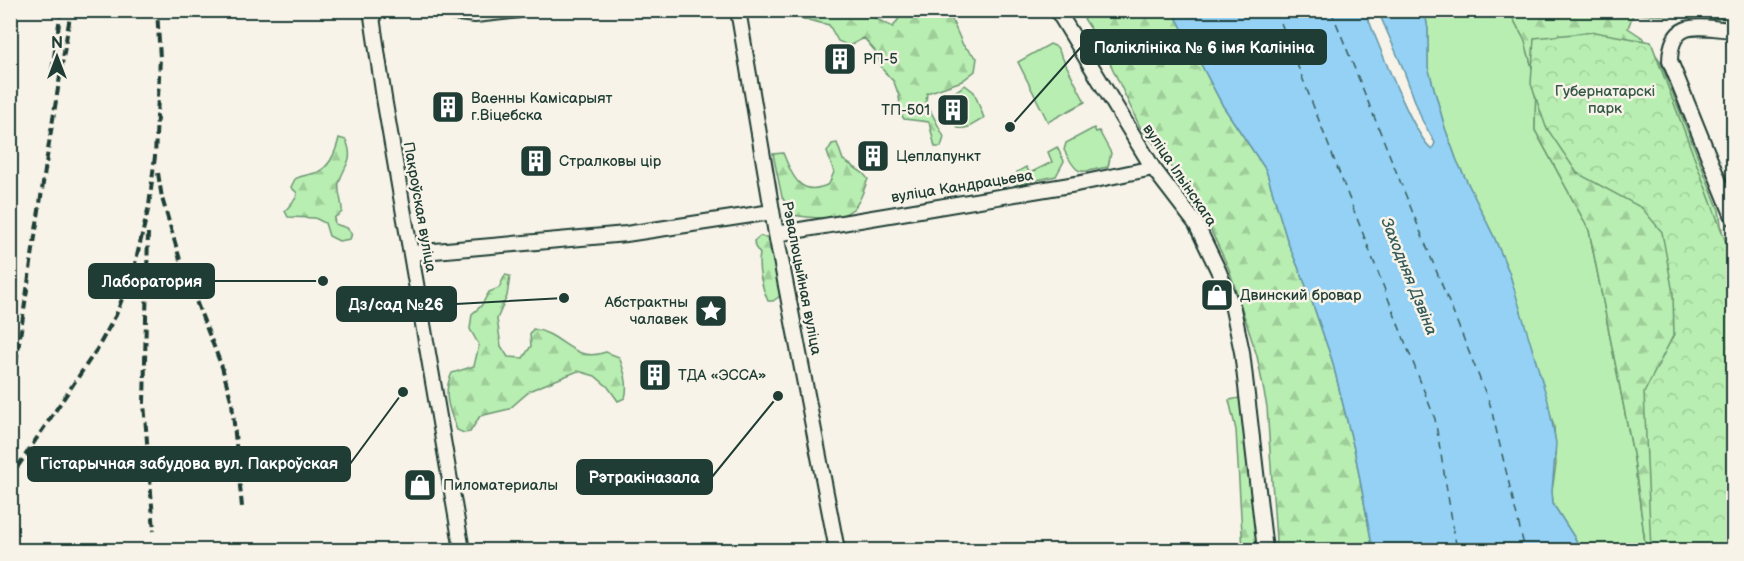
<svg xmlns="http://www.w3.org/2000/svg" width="1744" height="561" font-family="'Balsamiq Sans',sans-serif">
<defs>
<pattern id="forest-firs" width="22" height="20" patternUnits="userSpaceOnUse" patternTransform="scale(1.5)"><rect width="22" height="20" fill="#b8eeb1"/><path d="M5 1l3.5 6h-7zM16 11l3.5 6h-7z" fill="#9ecd99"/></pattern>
<pattern id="park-crowns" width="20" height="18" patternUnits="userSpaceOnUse" patternTransform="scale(1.5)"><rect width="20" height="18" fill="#b8eeb1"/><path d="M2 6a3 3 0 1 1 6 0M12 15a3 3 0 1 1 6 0" fill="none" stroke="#9ecd99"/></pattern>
</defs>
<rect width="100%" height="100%" fill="#f7f3e8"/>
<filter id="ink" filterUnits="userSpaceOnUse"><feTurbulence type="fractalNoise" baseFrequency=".0167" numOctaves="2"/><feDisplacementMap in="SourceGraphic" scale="12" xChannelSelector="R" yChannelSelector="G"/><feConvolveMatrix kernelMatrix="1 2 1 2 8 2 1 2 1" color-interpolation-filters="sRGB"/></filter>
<g filter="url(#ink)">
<path fill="#b8eeb1" stroke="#6c9672" stroke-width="1.5" d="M 1422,11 L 1509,11 L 1525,41 L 1536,83 L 1535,130 L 1589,230 L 1634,459 L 1646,550 L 1580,550 L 1576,540 L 1553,504 L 1552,491 L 1556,464 L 1554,427 L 1509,272 L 1494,237 L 1457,161 L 1445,128 L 1428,67 L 1428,30 L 1426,18 Z
M 1050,44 L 1057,47 L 1085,102 L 1048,122 L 1018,62 Z
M 965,85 L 974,92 L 984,118 C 975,123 968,130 958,128 L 953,120 L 961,115 L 952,94 Z
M 1094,128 L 1096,132 L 1099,131 L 1111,153 L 1108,167 C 1078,172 1079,178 1064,150 L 1066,143 Z
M 1057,147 L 1064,161 L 1056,176 L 1014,185 L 1013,182 L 1019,179 L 1017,172 L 1026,167 L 1030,173 L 1052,162 L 1048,152 Z"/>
<path fill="url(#forest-firs)" stroke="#6c9672" stroke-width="1.5" d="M 798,11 L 860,11 L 893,27 L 904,11 L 948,11 L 963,45 L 977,58 L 975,71 L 962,81 L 927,93 L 926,102 L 944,137 L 941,147 L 935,147 L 929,122 L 904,119 L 901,114 L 899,96 L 894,82 L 883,70 L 875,51 L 864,38 L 849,46 L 838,41 L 829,25 L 800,18 Z
M 1079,11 L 1173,11 L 1223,106 L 1266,170 L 1288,243 L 1309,293 L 1332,360 L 1355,453 L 1373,550 L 1274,550 L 1276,540 L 1267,407 L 1257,356 L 1229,269 L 1199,205 L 1182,185 L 1164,156 L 1140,127 L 1102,46 Z
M 1509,11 L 1733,11 L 1634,12 L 1628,28 L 1643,38 L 1659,59 L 1719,210 L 1727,264 L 1734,281 L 1733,550 L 1646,550 L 1634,459 L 1589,230 L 1535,130 L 1536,83 L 1525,41 Z
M 339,138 L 346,140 C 355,162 344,164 339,183 C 337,193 343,202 342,212 L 334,218 L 335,224 L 347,228 L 352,234 L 350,239 L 339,241 L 329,236 L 325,223 L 315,218 L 288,217 L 285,211 L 296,198 L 297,193 L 291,187 L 295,179 C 302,175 311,175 318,172 C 331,166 336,151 339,138 Z
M 837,143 L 843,160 L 863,173 L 868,179 C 864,188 861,202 853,209 C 837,222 811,218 792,215 L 782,197 L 773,154 L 783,153 C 793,177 800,198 829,184 L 834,172 L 827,152 L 832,144 Z
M 760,236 C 764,236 770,238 772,242 C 778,253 779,283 780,296 L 773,301 L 768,301 C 762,288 757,268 760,254 L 755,247 L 754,241 Z
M 505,275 L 510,276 L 507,296 L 497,319 L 501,346 L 508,357 L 523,358 L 531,346 L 530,334 L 533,329 C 563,333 573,364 606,352 L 619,357 C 624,370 629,385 625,398 L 618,401 L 608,387 L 595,376 L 578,371 L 531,390 L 509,409 L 480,416 L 470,432 L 464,433 L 457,430 C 449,410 442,393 452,373 L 474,366 L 479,345 L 470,329 L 472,314 L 481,306 L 489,292 L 499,288 Z
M 1239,398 L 1243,409 L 1248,468 L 1255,491 L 1261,550 L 1243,550 L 1236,430 L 1229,400 Z"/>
<path fill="url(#park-crowns)" stroke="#6c9672" stroke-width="1.5" d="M 1627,11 L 1733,11 L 1733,19 L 1635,14 Z
M 1594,32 L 1651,42 L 1733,261 L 1733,360 L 1727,384 L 1733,470 L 1733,550 L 1651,550 L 1644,393 L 1674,334 L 1673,293 L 1662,232 L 1642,208 L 1577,173 L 1546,127 L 1531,84 L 1534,38 Z"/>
<path fill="#94d1f4" stroke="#6596a7" stroke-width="1.5" d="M 1173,11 L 1365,11 C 1375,35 1414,138 1432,149 L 1435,143 L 1422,120 L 1402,66 L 1378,11 L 1422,11 L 1426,18 L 1428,30 L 1428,67 L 1445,128 L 1457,161 L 1494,237 L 1509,272 L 1548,401 L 1556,443 L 1552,491 L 1553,504 L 1576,540 L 1580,550 L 1373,550 L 1355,453 L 1332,360 L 1309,293 L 1288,243 L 1266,170 L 1223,106 Z"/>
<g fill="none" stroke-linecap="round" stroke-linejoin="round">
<path stroke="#365b5a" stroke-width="1.5" stroke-dasharray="8 6" stroke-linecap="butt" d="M 1276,10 L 1435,419 L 1457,550
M 1331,10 L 1490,404 L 1525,550"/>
<g stroke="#1f3d34" stroke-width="18">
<path id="minor" d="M 371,10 L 384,98 L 462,550
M 433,10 L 475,15 L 520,10
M 738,10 L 776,234 L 837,550
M 1057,10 L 1153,168 L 1196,224 L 1219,272 L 1233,309 L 1242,352 L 1265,550
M 1734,30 C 1700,28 1671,17 1670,61 L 1734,219
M 776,234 L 1076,184 L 1153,168
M 412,253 L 626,234 L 772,212"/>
</g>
<use href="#minor" stroke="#f7f3e8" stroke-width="14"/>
<path stroke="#1f3d34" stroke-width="4" stroke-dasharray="9 4.5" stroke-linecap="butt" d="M 52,71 L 61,10
M 158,173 L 162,198 L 181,263 L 222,367 L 232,403 L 242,507
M 148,233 L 144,403 L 154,531
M 10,403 L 50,137 L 71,10
M 10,478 L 97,349 L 116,315 L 135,264 L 149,206 L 155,156 L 160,58 L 157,10"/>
</g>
</g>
<defs>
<g id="building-square" transform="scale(1.725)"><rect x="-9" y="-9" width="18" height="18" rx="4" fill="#1f3d34" stroke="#f7f3e8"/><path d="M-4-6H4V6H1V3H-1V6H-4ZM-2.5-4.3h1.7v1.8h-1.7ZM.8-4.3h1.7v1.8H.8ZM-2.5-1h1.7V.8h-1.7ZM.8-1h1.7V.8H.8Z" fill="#fff"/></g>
<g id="shop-square" transform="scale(1.725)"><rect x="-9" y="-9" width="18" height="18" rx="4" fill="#1f3d34" stroke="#f7f3e8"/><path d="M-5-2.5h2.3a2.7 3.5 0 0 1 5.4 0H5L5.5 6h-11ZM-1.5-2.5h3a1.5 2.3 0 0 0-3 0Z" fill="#fff"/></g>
<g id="sight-square" transform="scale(1.725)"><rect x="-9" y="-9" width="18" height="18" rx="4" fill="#1f3d34" stroke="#f7f3e8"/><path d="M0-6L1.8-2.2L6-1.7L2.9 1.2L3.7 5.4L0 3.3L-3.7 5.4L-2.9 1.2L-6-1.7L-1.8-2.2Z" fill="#fff"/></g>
</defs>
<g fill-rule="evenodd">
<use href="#building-square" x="840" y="59"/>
<use href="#building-square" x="448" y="107"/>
<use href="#building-square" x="953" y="110"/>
<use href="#building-square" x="873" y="156"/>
<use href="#building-square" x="536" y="161"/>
<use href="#shop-square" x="1217" y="295"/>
<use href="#sight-square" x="711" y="311"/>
<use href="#building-square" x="655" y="375"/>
<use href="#shop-square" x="420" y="485"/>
</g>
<g text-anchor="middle" stroke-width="5" stroke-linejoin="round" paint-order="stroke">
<g font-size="15" fill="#1f3d34" stroke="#f7f3e8" text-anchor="start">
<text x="863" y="64">РП-5</text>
<text x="471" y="103">Ваенны Камісарыят<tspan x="471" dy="17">г.Віцебска</tspan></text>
<text x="930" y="115" text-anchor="end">ТП-501</text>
<text x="896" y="161">Цеплапункт</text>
<text x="559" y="166">Стралковы цір</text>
<text x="1240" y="300">Двинский бровар</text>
<text x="688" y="307" text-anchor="end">Абстрактны<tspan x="688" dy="17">чалавек</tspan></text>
<text x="678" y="380">ТДА «ЭССА»</text>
<text x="443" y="490">Пиломатериалы</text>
</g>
<g font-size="15" fill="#365847" stroke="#f7f3e8">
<text x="1605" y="96">Губернатарскі<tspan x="1605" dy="17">парк</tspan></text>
</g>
<g font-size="15" fill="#1f3d34" stroke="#f7f3e8">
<text transform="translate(1180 175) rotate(56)" y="5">вуліца Ільінскага</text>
<text transform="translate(962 186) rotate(-9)" y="5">вуліца Кандрацьева</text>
<text transform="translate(420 207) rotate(80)" y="5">Пакроўская вуліца</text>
<text transform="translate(802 278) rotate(79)" y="5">Рэвалюцыйная вуліца</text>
</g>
<g font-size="16" font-style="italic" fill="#365b5a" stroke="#f7f3e8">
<text transform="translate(1410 276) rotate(68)" y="6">Заходняя Дзвіна</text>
</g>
</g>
<path fill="none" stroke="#1f3d34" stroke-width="2" d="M1010 127L1081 47M323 281L214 281M564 298L456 304M403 392L350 464M778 396L712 477"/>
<g fill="#1f3d34" stroke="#f7f3e8" stroke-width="2">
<circle cx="1010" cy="127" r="6"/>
<circle cx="323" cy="281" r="6"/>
<circle cx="564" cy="298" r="6"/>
<circle cx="403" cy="392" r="6"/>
<circle cx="778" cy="396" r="6"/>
</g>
<g fill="#1f3d34" stroke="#1f3d34" stroke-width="2">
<rect x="1081" y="30" width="245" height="34" rx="6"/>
<rect x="89" y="264" width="125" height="34" rx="6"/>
<rect x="337" y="287" width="119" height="34" rx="6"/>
<rect x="28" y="447" width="322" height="34" rx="6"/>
<rect x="577" y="460" width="135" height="34" rx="6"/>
</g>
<g font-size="16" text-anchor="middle" font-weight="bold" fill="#fff">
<text x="1204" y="53">Паліклініка № 6 імя Калініна</text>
<text x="152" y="287">Лаборатория</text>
<text x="396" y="310">Дз/сад №26</text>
<text x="189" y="469">Гістарычная забудова вул. Пакроўская</text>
<text x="644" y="483">Рэтракіназала</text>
</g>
<rect width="1744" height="561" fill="none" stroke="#f7f3e8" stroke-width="36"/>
<rect x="18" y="18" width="1708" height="525" fill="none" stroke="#1f3d34" stroke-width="2" filter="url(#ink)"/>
<g transform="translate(57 57)" stroke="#f7f3e8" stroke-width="4.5" paint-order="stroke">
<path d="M0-4.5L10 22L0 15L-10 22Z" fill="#1f3d34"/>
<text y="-9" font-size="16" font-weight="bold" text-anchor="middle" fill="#1f3d34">N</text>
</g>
</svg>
